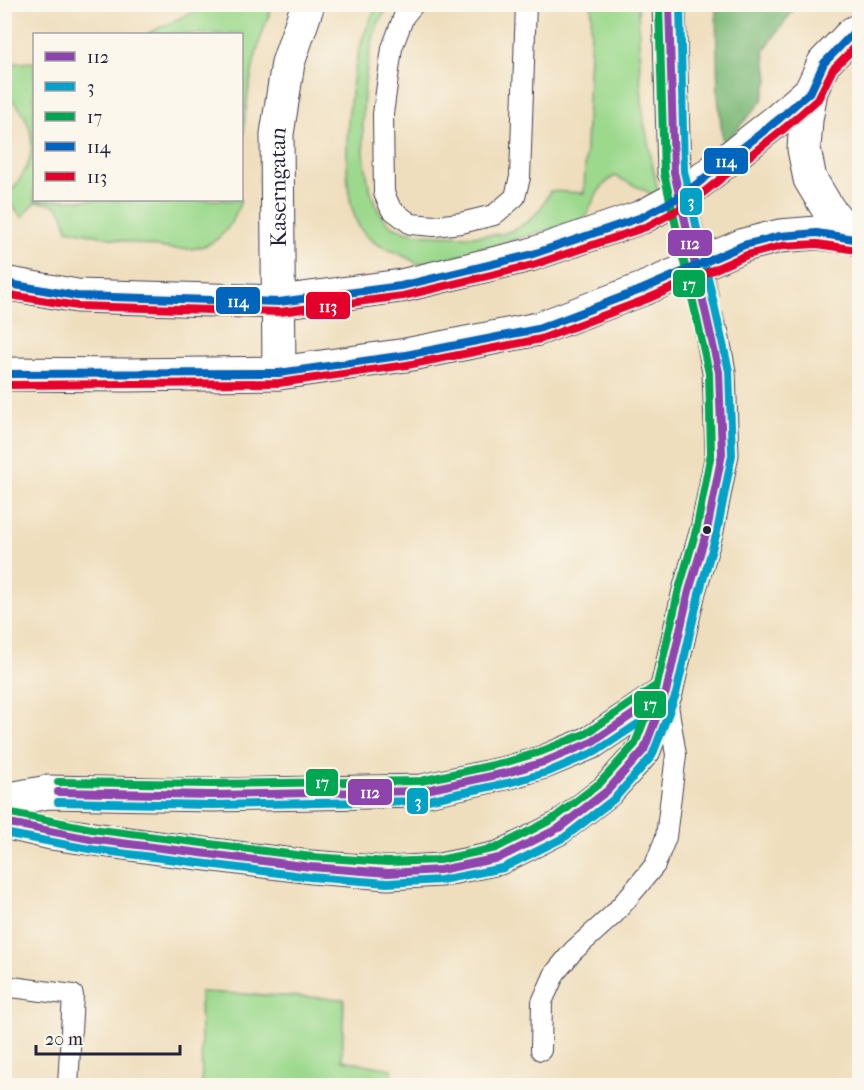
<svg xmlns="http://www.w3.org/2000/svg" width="864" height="1090" font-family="'IM FELL French Canon',serif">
<rect width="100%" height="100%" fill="#fbf7ec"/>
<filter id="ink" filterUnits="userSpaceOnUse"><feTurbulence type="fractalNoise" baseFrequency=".0167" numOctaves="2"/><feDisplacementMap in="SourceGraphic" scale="12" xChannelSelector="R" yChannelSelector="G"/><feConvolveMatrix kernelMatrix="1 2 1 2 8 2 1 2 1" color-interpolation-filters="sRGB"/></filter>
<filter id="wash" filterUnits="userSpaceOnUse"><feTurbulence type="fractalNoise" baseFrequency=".008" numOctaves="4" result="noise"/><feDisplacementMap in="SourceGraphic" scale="24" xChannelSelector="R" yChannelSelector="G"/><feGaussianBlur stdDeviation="1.35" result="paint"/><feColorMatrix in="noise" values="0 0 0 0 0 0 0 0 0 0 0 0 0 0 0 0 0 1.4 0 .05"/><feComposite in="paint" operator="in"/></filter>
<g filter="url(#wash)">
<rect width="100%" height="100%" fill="#efdebd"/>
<path fill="#9cd98d" stroke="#5f7e64" stroke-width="1.5" d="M 209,4 L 273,5 C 252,52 245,103 242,155 L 242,34 L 147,34 Z
M 378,5 L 390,5 C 386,11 381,17 378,24 C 360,68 353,182 385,220 C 392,227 404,232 414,233 C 426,236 495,237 505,233 C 528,225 540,214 550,191 L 584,193 L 592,5 L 638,5 L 640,76 L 644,122 L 658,192 L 654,195 L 615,176 C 598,186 593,201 585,219 L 455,257 L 417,264 C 400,250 376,250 362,231 C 337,197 348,91 359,51 C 363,35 370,19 378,5 Z
M 34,62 L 34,200 L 241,200 C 223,258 187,253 136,243 C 113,239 90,234 67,229 C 63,208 59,203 36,202 L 26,212 L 23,218 L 6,198 C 15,186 27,172 30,157 C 36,131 24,108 5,94 L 5,64 Z
M 200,992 L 344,999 L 342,1060 L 392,1069 L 390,1085 L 202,1085 Z"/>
<path fill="#7db978" stroke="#506e5a" stroke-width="1.5" d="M 716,5 L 797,5 L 764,50 L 768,80 L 762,101 L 723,145 L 718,95 Z"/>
</g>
<g filter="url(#ink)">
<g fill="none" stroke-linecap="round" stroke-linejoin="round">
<path stroke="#c6b8a3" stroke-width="33" stroke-dasharray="33 16" stroke-linecap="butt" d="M 674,172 L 712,334"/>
<g stroke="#413e4e" stroke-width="22">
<path id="lane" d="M 414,4 L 404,16 L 392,48 L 383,114 L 384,193 L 391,209 L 411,224 L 434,226 L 461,223 L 494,215 L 515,197 L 520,177 L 526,4
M 4,986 L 73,995 L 68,1086
M 541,1050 L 542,1002 L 555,973 L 573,951 L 614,914 L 637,887 L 655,865 L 666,837 L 676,755 L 667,699"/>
</g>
<g stroke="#413e4e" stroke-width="35">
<g id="street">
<path d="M 669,4 L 674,172"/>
<path id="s1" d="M 279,373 L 277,134 L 288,63 L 308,4"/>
<path d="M 4,800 L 48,792 L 212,795 L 422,791 L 510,772 L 544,762 L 592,742 L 666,692"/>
<path d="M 4,822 L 51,833 L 166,849 L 311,867 L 388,873 L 440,870 L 499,858 L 559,828 L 607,791 L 644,750 L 666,692 L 689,591 L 707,530 L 722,454 L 719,372 L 712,334"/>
</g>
</g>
<g stroke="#413e4e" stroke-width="35">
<path id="secondary" d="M 860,30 L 853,33 L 824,63 L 811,91 L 806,120 L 804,149 L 810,179 L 828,209 L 851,237 L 860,240
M 4,283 L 77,296 L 279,302 L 401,286 L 530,255 L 642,217 L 683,195 L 779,119 L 811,91
M 4,374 L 127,375 L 279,373 L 406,355 L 538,329 L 643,289 L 744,245 L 780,236 L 817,233 L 851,237"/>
</g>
<use href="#lane" stroke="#fff" stroke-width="20"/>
<use href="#street" stroke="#fff" stroke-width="33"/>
<use href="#secondary" stroke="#fff" stroke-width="33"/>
<g stroke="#fbf7ec" stroke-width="12">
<path id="bus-1" d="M 58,792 L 212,795 L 422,791 L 510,772 L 544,762 L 592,742 L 660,696
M 4,822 L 90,839 L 311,867 L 388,873 L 440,870 L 499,858 L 559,828 L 607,791 L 644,750 L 666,692 L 689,591 L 707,530 L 722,454 L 719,372 L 674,172 L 669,4"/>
</g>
<g stroke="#fbf7ec" stroke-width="12">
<path id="bus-2" d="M 58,802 L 212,805 L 423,801 L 512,782 L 548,772 L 597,751 L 666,705
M 4,833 L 89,849 L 310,877 L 387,883 L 441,880 L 503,868 L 565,837 L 614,799 L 652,756 L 676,694 L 699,594 L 717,532 L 732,455 L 729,371 L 684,171 L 680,4"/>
</g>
<g stroke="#fbf7ec" stroke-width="12">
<path id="bus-3" d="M 58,782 L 212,784 L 421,781 L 507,762 L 540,752 L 587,733 L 654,687
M 6,812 L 92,829 L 312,857 L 388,862 L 439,860 L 496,848 L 553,819 L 600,783 L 635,744 L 656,689 L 679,589 L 697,527 L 711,453 L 709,373 L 664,173 L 659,4"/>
</g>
<g stroke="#fbf7ec" stroke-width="12">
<path id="bus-4" d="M 4,283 L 77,296 L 279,302 L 401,286 L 530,255 L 642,217 L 683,195 L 779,119 L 811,91 L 824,63 L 853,33 L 860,30
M 4,374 L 279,373 L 406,355 L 538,329 L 643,289 L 744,245 L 780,236 L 817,233 L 860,240"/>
</g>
<g stroke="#fbf7ec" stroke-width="12">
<path id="bus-5" d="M 4,294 L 77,306 L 280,312 L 403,296 L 533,265 L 646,227 L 689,204 L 786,127 L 818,99 L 833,69 L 860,42
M 4,385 L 279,383 L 407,365 L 541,339 L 647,299 L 747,255 L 782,246 L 817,244 L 857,250"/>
</g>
<use href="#bus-1" stroke="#8e44ad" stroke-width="8"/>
<use href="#bus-2" stroke="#02a2c7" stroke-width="8"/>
<use href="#bus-3" stroke="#00a651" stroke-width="8"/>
<use href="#bus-4" stroke="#0065bd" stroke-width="8"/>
<use href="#bus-5" stroke="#e4002b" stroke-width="8"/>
</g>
</g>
<circle fill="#22223b" stroke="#fbf7ec" stroke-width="2" cx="707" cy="530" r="5"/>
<g text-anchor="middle" stroke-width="6" stroke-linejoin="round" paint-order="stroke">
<g font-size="22" fill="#22223b" stroke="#fbf7ec">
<text dy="8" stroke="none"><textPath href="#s1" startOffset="186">Kaserngatan</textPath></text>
</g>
</g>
<g stroke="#fbf7ec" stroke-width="2">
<rect x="703" y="147" width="46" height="28" rx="6" fill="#0065bd"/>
<rect x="679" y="187" width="24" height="29" rx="6" fill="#02a2c7"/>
<rect x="667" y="229" width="46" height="28" rx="6" fill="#8e44ad"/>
<rect x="672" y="269" width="34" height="29" rx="6" fill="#00a651"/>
<rect x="215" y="286" width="46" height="29" rx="6" fill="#0065bd"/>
<rect x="305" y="291" width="46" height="29" rx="6" fill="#e4002b"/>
<rect x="633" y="690" width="34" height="29" rx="6" fill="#00a651"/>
<rect x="305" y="768" width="34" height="29" rx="6" fill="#00a651"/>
<rect x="347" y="778" width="46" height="28" rx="6" fill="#8e44ad"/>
<rect x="406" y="787" width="23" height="28" rx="6" fill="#02a2c7"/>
</g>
<g font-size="16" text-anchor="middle" font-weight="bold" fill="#fff">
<text x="726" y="167">114</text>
<text x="691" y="207">3</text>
<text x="690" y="249">112</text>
<text x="689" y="290">17</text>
<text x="238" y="307">114</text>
<text x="328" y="312">113</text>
<text x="650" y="710">17</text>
<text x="322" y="788">17</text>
<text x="370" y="798">112</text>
<text x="418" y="807">3</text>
</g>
<rect width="864" height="1090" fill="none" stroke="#fbf7ec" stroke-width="24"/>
<rect x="33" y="33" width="210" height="168" fill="#fbf7ec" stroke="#a4a2a5" stroke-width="1.5"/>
<rect x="45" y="52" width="30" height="9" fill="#8e44ad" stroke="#a4a2a5" stroke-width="1.5"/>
<text x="87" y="63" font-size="18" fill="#22223b">112</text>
<rect x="45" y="82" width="30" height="9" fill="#02a2c7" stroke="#a4a2a5" stroke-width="1.5"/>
<text x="87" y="93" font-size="18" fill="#22223b">3</text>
<rect x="45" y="112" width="30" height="9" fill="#00a651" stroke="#a4a2a5" stroke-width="1.5"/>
<text x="87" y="123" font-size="18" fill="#22223b">17</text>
<rect x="45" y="142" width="30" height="9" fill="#0065bd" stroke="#a4a2a5" stroke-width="1.5"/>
<text x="87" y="153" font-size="18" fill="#22223b">114</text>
<rect x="45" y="172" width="30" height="9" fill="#e4002b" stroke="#a4a2a5" stroke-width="1.5"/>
<text x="87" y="183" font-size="18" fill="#22223b">113</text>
<path d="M36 1045v9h144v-9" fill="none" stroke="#22223b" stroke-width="3"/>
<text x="45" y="1045" font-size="18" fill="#22223b" stroke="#fbf7ec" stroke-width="4.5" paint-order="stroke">20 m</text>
</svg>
